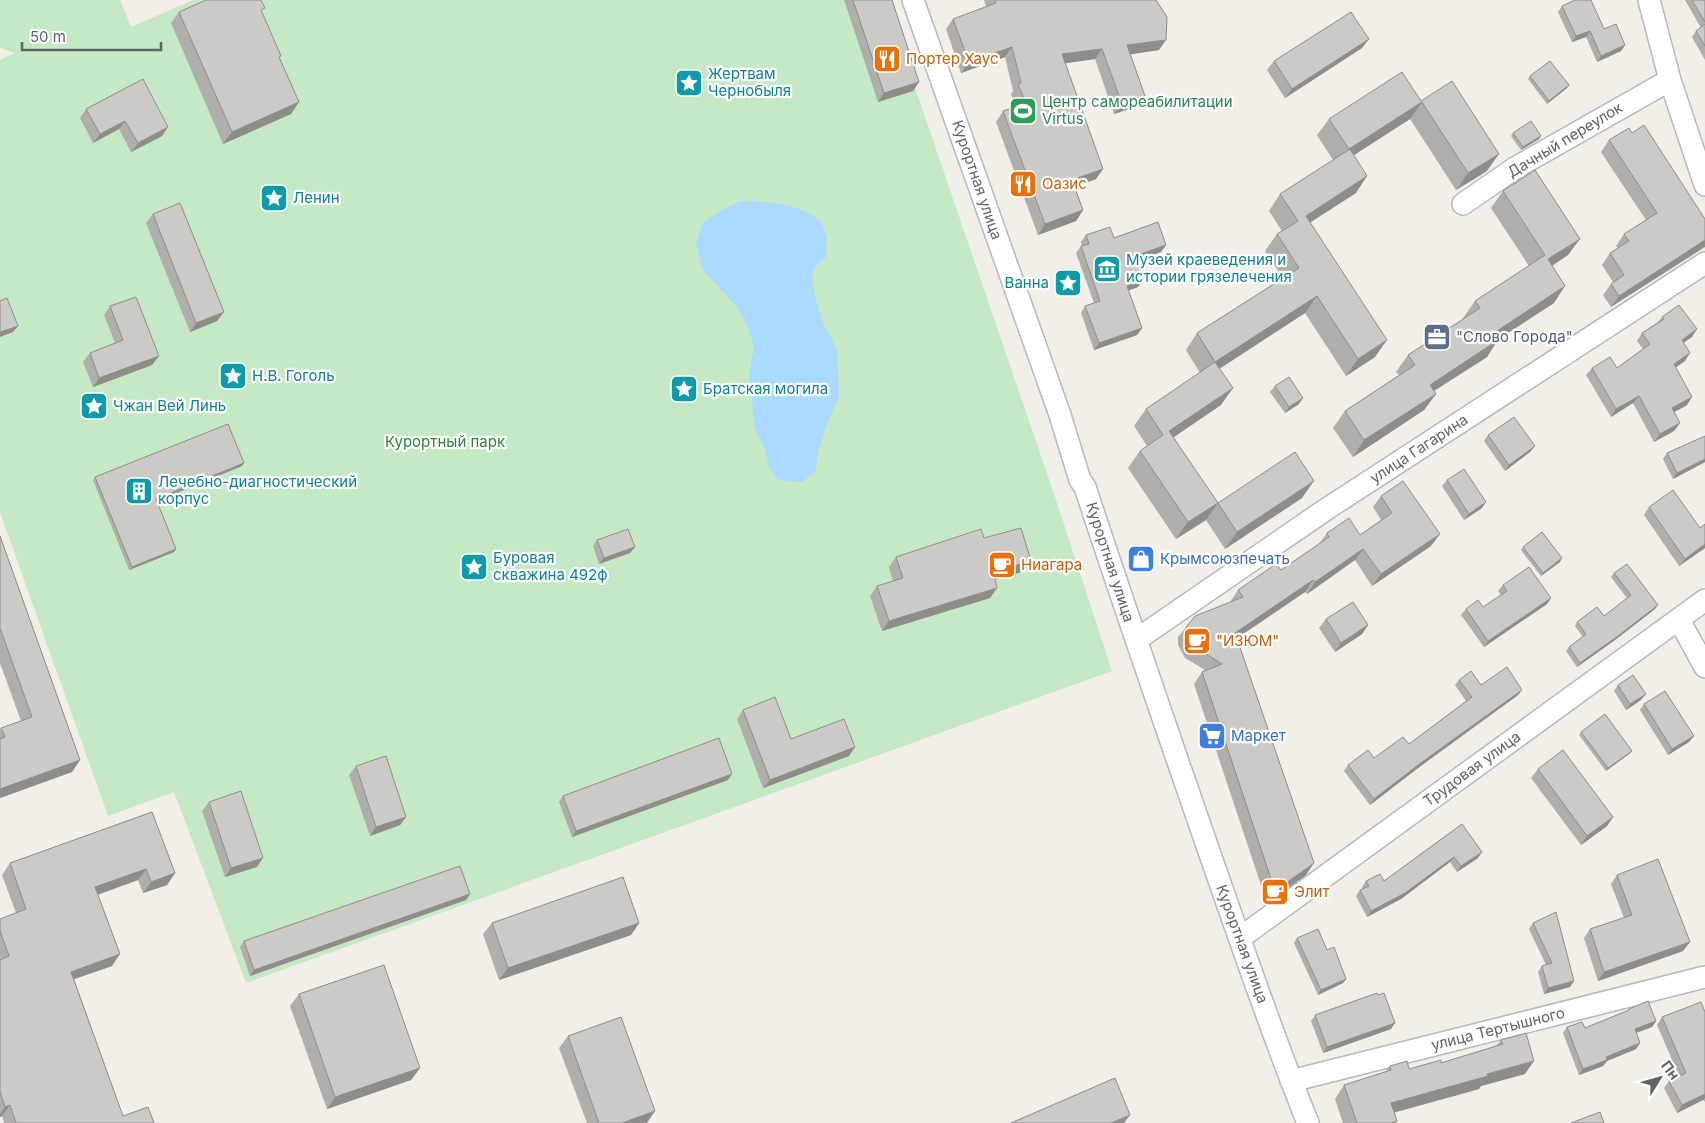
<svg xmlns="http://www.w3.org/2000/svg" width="1705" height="1123" font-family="Inter,sans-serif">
<rect width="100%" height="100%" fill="#f1efe8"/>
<path fill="#c5e8c5" d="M 0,0 L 120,0 L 131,27 L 193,0 L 885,0 L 1055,497 L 1112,671 L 246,983 L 174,792 L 108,816 L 0,512 L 0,60 L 15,53 L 0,48 Z"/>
<path fill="#aadaff" d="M 741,201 C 766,201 818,204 826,233 C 828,240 826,250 826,257 L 814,268 L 812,277 L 815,297 L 823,323 L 837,349 L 839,396 L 826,427 L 819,449 L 815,472 L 802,482 L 778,480 L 769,467 L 765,449 L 755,429 L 749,374 L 754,347 L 748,327 L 736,306 L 703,270 L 696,243 L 703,222 L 724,209 Z"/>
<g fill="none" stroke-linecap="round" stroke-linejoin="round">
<g stroke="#b5b8bc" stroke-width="24">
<path id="minor" d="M 913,0 L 1060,415 L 1080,480 L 1085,487 C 1126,612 1169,736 1212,860 C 1243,948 1273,1037 1308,1123
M 1649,0 L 1670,80 L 1705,185
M 1463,204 L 1515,168 L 1670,80
M 1679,620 L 1705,667
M 1136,640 L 1325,510 L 1705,263
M 1240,938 L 1705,600
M 1291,1081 L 1705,977"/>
</g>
<use href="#minor" stroke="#fff" stroke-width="21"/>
</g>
<path fill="#afaea9" d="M 844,0 L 892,0 L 919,82 L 913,91 L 878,102 Z
M 984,0 L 1156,0 L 1159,50 L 1130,54 L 1138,106 L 1114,114 L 1095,59 L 1065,63 L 1096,179 L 1075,187 L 1083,210 L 1076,221 L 1038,235 L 996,122 L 1003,111 L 1016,107 L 1011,94 L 1013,91 L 1005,57 L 961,73 L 946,29 L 953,19 L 986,7 Z
M 1685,0 L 1705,0 L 1705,60 L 1692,37 L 1696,31 L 1701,28 Z
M 1562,6 L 1604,29 L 1625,45 L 1621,51 L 1597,62 L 1586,37 L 1572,42 L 1558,12 Z
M 179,12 L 262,13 L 291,114 L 223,144 L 171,23 Z
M 1369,39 L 1362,48 L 1285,98 L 1267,70 L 1274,61 Z
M 1530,76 L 1569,85 L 1567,88 L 1547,104 L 1528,79 Z
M 143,79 L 162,136 L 131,152 L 119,129 L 93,143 L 80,118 L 86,109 Z
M 1421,101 L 1487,171 L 1456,190 L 1410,119 L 1354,155 L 1356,193 L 1310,222 L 1375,357 L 1346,376 L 1305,313 L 1220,368 L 1221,405 L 1173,437 L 1218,503 L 1302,498 L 1225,549 L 1206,520 L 1176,539 L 1128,468 L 1140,451 L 1147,446 L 1134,426 L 1146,409 L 1200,373 L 1186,350 L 1197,333 L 1283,278 L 1265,251 L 1277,234 L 1282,231 L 1269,211 L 1280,194 L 1333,160 L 1317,135 L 1329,119 Z
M 1513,133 L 1541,136 L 1539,139 L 1521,150 L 1511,136 Z
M 1632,133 L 1705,219 L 1611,307 L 1603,295 L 1611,284 L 1613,282 L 1602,265 L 1610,253 L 1618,248 L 1616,246 L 1624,234 L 1646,220 L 1601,152 L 1609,140 Z
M 1503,191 L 1568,255 L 1552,266 L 1554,303 L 1498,339 L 1487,357 L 1434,391 L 1436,394 L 1424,410 L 1353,457 L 1333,428 L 1345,411 L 1399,375 L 1396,372 L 1408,355 L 1464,319 L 1463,318 L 1475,301 L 1529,266 L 1491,208 Z
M 153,214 L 217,321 L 190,332 L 146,223 Z
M 1086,235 L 1114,238 L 1161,252 L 1136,261 L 1143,280 L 1138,287 L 1128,290 L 1142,328 L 1137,335 L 1094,350 L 1081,313 L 1085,306 L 1094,303 L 1076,253 L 1081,246 L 1082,246 L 1081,242 Z
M 110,306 L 159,356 L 152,365 L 93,387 L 83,362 L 90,353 L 115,343 L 104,315 Z
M 1662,317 L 1692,337 L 1683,343 L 1685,361 L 1676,367 L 1687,405 L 1674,412 L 1680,423 L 1674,431 L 1654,442 L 1633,403 L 1611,417 L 1586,375 L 1592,368 L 1617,368 L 1643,349 L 1637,341 L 1642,333 L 1658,322 Z
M 1275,386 L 1299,404 L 1285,413 L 1270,392 Z
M 1488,435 L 1535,446 L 1530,452 L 1505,471 L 1484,441 Z
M 1705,436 L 1705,462 L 1673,479 L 1663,459 L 1667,453 Z
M 244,463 L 242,466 L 157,501 L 176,549 L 174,552 L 129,570 L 93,480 L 95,477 Z
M 1447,480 L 1482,508 L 1464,520 L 1442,486 Z
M 1381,496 L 1431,546 L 1372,586 L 1355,560 L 1307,594 L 1305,592 L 1237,638 L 1306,875 L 1267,903 L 1194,684 L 1202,672 L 1205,670 L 1185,658 L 1178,645 L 1178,637 L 1187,626 L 1230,602 L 1238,590 L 1281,570 L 1319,544 L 1327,533 L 1360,535 L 1381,520 L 1373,507 Z
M 1649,507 L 1700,528 L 1705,524 L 1705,548 L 1679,566 L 1644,515 Z
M 0,536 L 80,760 L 72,772 L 0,798 L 0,730 L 1,728 L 21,721 L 0,663 Z
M 984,538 L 1025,571 L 995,580 L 990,598 L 882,631 L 870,596 L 877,586 L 893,581 L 889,567 L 896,557 Z
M 597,540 L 630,553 L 599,564 L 593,546 Z
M 1523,547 L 1560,562 L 1541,576 L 1521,550 Z
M 1614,573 L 1655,609 L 1615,640 L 1577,667 L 1566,651 L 1569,647 L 1583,637 L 1575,626 L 1577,622 L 1604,616 L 1627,598 L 1611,577 Z
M 1503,585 L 1551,598 L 1547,604 L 1484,647 L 1461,615 L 1466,609 L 1483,607 L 1501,595 L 1498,591 Z
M 1326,619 L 1368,625 L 1362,634 L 1335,652 L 1319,628 Z
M 1459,680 L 1518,695 L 1418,768 L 1370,805 L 1344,771 L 1348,765 L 1374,758 L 1409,744 L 1466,701 L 1455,685 Z
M 1618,685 L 1641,700 L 1626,710 L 1614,691 Z
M 1644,704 L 1689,742 L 1668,755 L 1640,710 Z
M 743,710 L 791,739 L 855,747 L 849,756 L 763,788 L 737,719 Z
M 1581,732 L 1632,751 L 1629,754 L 1606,771 L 1579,735 Z
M 356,766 L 406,817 L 400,825 L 370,836 L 349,775 Z
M 1538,769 L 1613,817 L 1607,826 L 1581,845 L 1531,778 Z
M 728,780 L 572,837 L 559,802 L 563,796 Z
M 209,802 L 257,867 L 225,877 L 202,811 Z
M 152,812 L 175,873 L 167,885 L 143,893 L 138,880 L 98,895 L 112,966 L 74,979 L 123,1116 L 154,1123 L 4,1123 L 2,1116 L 0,1117 L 0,919 L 16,913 L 2,875 L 10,863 Z
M 1462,824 L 1478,858 L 1457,872 L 1450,862 L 1401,899 L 1367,917 L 1356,896 L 1360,890 L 1363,889 L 1362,887 L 1366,881 L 1384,881 Z
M 1617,875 L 1683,951 L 1598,981 L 1584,938 L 1590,929 L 1624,918 L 1611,884 Z
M 470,894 L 466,900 L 250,976 L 240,947 L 244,941 Z
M 492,923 L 639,923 L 631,935 L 499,980 L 483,934 Z
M 1533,923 L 1570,987 L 1544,994 L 1538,972 L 1542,966 L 1546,965 L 1529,929 Z
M 1297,938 L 1327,950 L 1346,979 L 1343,983 L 1318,995 L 1294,943 Z
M 299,994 L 420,1068 L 411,1080 L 327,1109 L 290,1006 Z
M 1629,1009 L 1656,1021 L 1652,1027 L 1636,1033 L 1640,1043 L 1636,1049 L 1607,1061 L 1603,1066 L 1579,1075 L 1563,1033 L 1567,1027 L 1585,1028 L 1627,1011 Z
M 1705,1012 L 1705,1102 L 1703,1100 L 1677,1113 L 1664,1088 L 1669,1081 L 1679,1076 L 1657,1025 L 1662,1017 Z
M 1315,1015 L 1391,1029 L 1323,1053 L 1311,1021 Z
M 568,1036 L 647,1123 L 587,1123 L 559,1048 Z
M 1501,1040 L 1525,1074 L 1481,1086 L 1479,1089 L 1454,1096 L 1394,1112 L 1397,1121 L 1396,1123 L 1343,1123 L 1335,1099 L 1344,1085 L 1385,1072 L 1390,1066 L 1409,1069 L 1441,1063 L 1496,1046 Z"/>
<path fill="#8f8d8a" d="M 1590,31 L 1586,37 L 1572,42 L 1576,36 Z
M 1369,39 L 1362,48 L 1285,98 L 1292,89 Z
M 1166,40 L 1159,50 L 1120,56 L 1127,45 Z
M 1625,45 L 1621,51 L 1597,62 L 1601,56 Z
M 1012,47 L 1005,57 L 961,73 L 969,62 Z
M 1102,49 L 1095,59 L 1054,65 L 1062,54 Z
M 919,82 L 913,91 L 878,102 L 884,93 Z
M 1569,85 L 1567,88 L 1547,104 L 1549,101 Z
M 1145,96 L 1138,106 L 1114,114 L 1122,104 Z
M 299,102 L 291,114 L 223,144 L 232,132 Z
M 1422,102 L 1410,119 L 1337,166 L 1349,149 Z
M 125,121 L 119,129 L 93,143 L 100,134 Z
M 168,127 L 162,136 L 131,152 L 138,143 Z
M 1541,136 L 1539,139 L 1521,150 L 1523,147 Z
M 1499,154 L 1487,171 L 1456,190 L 1468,173 Z
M 1103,169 L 1096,179 L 1065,190 L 1072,180 Z
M 1367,176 L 1356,193 L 1294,233 L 1306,216 Z
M 1083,210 L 1076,221 L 1038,235 L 1045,224 Z
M 1580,239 L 1568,255 L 1536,276 L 1548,259 Z
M 1705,240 L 1705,247 L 1611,307 L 1619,296 Z
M 1166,245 L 1161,252 L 1130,263 L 1135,256 Z
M 1143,280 L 1138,287 L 1122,293 L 1127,286 Z
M 1565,286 L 1554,303 L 1482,350 L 1494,333 Z
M 1317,296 L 1305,313 L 1204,379 L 1215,362 Z
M 224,312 L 217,321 L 190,332 L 196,323 Z
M 18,326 L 13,332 L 0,337 L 0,332 Z
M 1142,328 L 1137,335 L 1094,350 L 1099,343 Z
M 1697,329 L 1692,337 L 1676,348 L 1682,340 Z
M 1387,340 L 1375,357 L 1346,376 L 1358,359 Z
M 1498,340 L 1487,357 L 1418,401 L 1430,385 Z
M 1690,353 L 1685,361 L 1669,372 L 1674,364 Z
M 159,356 L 152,365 L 93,387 L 99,378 Z
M 1233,388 L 1221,405 L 1158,448 L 1169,431 Z
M 1436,394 L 1424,410 L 1353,457 L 1364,440 Z
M 1639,396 L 1633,403 L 1611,417 L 1616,409 Z
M 1692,397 L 1687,405 L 1667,416 L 1672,408 Z
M 1303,398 L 1299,404 L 1285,413 L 1289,407 Z
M 1680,423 L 1674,431 L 1654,442 L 1660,434 Z
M 1535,446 L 1530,452 L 1505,471 L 1509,465 Z
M 1705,459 L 1705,462 L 1673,479 L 1677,473 Z
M 244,463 L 242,466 L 154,502 L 156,499 Z
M 1314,481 L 1302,498 L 1225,549 L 1237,532 Z
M 1486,502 L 1482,508 L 1464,520 L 1469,514 Z
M 1218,503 L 1206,520 L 1176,539 L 1188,522 Z
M 1440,534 L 1431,546 L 1372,586 L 1381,574 Z
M 1705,544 L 1705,548 L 1679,566 L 1685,559 Z
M 635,547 L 630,553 L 599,564 L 604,558 Z
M 176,549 L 174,552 L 129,570 L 132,567 Z
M 1363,549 L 1355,560 L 1307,594 L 1315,582 Z
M 1562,558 L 1560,562 L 1541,576 L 1543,573 Z
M 1031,561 L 1025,571 L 986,582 L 993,572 Z
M 1313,580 L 1305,592 L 1227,645 L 1235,633 Z
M 997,588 L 990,598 L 882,631 L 889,621 Z
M 1551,598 L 1547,604 L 1484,647 L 1488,641 Z
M 1658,605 L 1655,609 L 1615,640 L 1577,667 L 1580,663 Z
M 1368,625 L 1362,634 L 1335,652 L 1341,643 Z
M 1522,690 L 1518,695 L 1418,768 L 1370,805 L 1374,799 L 1422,762 Z
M 1646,694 L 1641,700 L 1626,710 L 1630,704 Z
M 1694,736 L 1689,742 L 1668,755 L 1672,749 Z
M 855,747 L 849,756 L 763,788 L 770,780 Z
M 1632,751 L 1629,754 L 1606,771 L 1608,768 Z
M 80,760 L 72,772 L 0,798 L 0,789 Z
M 732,774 L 728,780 L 572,837 L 576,831 Z
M 406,817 L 400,825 L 370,836 L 376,827 Z
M 1613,817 L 1607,826 L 1581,845 L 1587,836 Z
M 1482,852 L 1478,858 L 1457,872 L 1461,866 Z
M 1454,857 L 1450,862 L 1401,899 L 1367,917 L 1371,911 Z
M 263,858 L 257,867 L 225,877 L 231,868 Z
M 1314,863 L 1306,875 L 1267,903 L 1275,891 Z
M 146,869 L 138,880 L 87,898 L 95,887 Z
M 175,873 L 167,885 L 143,893 L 151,882 Z
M 470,894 L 466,900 L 250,976 L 254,970 Z
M 639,923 L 631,935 L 499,980 L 508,968 Z
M 1690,942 L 1683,951 L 1598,981 L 1604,972 Z
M 120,954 L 112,966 L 63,983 L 71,972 Z
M 1346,979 L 1343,983 L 1318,995 L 1321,990 Z
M 1574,981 L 1570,987 L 1544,994 L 1548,988 Z
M 1656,1021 L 1652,1027 L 1630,1035 L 1635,1029 Z
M 1395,1023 L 1391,1029 L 1323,1053 L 1327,1047 Z
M 1640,1043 L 1636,1049 L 1607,1061 L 1603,1066 L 1579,1075 L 1583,1069 L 1606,1057 Z
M 1534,1061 L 1525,1074 L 1481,1086 L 1479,1089 L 1454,1096 L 1382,1116 L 1391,1103 L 1487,1074 Z
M 420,1068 L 411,1080 L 327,1109 L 335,1097 Z
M 1705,1094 L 1705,1098 L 1703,1100 L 1677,1113 L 1682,1105 Z
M 10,1105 L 2,1116 L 0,1117 L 0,1114 L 5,1107 Z
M 655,1111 L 647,1123 L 622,1123 Z
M 1130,1115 L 1124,1123 L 1111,1123 Z"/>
<path fill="#cccac5" stroke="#8f8d8a" d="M 206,0 L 261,0 L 265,8 L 261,10 L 281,56 L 279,57 L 299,102 L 232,132 L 179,12 Z
M 853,0 L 892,0 L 919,82 L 884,93 Z
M 995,0 L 1156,0 L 1167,17 L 1166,40 L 1127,45 L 1145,96 L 1122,104 L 1102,49 L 1062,54 L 1103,169 L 1072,180 L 1083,210 L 1045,224 L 1003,111 L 1026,103 L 1018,84 L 1021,83 L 1012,47 L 969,62 L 953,19 L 996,3 Z
M 1575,0 L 1591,0 L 1604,29 L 1616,24 L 1625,45 L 1601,56 L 1590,31 L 1576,36 L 1562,6 Z
M 1692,0 L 1705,0 L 1705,22 Z
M 1351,12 L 1369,39 L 1292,89 L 1274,61 Z
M 1705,24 L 1705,46 L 1696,31 Z
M 1550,61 L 1569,85 L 1549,101 L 1530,76 Z
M 1402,72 L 1421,101 L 1452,81 L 1499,154 L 1468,173 L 1422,102 L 1349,149 L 1329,119 Z
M 143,79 L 168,127 L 138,143 L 125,121 L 100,134 L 86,109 Z
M 1531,121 L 1541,136 L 1523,147 L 1513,133 Z
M 1644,125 L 1705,219 L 1705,240 L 1619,296 L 1611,284 L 1624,275 L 1610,253 L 1629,241 L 1624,234 L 1657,213 L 1609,140 L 1629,128 L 1632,133 Z
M 1350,149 L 1367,176 L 1306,216 L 1387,340 L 1358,359 L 1317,296 L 1215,362 L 1197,333 L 1299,268 L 1277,234 L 1298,221 L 1280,194 Z
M 1535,170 L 1580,239 L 1548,259 L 1565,286 L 1494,333 L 1498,340 L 1430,385 L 1436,394 L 1364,440 L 1345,411 L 1415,365 L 1408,355 L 1480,308 L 1475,301 L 1545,255 L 1503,191 Z
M 180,203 L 224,312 L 196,323 L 153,214 Z
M 1158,222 L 1166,245 L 1135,256 L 1143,280 L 1127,286 L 1142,328 L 1099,343 L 1085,306 L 1100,301 L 1081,246 L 1089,244 L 1086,235 L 1110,227 L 1114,238 Z
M 136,297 L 159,356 L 99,378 L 90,353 L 123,340 L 110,306 Z
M 7,298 L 18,326 L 0,332 L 0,301 Z
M 1679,305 L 1697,329 L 1682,340 L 1690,353 L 1674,364 L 1692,397 L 1672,408 L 1680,423 L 1660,434 L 1639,396 L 1616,409 L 1592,368 L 1610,357 L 1617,368 L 1650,344 L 1642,333 L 1664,319 L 1662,317 Z
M 1215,362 L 1233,388 L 1169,431 L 1218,503 L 1188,522 L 1140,451 L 1163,435 L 1146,409 Z
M 1289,377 L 1303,398 L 1289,407 L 1275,386 Z
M 1514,417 L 1535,446 L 1509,465 L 1488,435 Z
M 228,424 L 244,463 L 156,499 L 176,549 L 132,567 L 95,477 Z
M 1705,436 L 1705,459 L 1677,473 L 1667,453 Z
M 1295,452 L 1314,481 L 1237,532 L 1218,503 Z
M 1464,469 L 1486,502 L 1469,514 L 1447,480 Z
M 1403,481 L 1440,534 L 1381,574 L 1363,549 L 1315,582 L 1313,580 L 1235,633 L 1314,863 L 1275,891 L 1202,672 L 1222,664 L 1194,646 L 1186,633 L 1187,626 L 1195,616 L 1243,597 L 1238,590 L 1276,564 L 1281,570 L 1329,537 L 1327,533 L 1349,518 L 1360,535 L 1392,513 L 1381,496 Z
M 1673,490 L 1700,528 L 1705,524 L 1705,544 L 1685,559 L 1649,507 Z
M 1021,528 L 1031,561 L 993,572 L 997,588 L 889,621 L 877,586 L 903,578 L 896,557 L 981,529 L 984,538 Z
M 628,529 L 635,547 L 604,558 L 597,540 Z
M 1542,532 L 1562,558 L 1543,573 L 1523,547 Z
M 0,536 L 80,760 L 0,789 L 0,739 L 5,737 L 1,728 L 32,717 L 0,628 Z
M 1627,564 L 1658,605 L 1618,636 L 1580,663 L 1569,647 L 1586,634 L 1577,622 L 1597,607 L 1604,616 L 1631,595 L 1614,573 Z
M 1529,567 L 1551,598 L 1488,641 L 1466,609 L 1478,600 L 1483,607 L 1507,591 L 1503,585 Z
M 1353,602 L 1368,625 L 1341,643 L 1326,619 Z
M 1507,667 L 1522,690 L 1422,762 L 1374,799 L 1348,765 L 1368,750 L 1374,758 L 1403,737 L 1409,744 L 1472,697 L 1459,680 L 1471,671 L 1481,685 Z
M 1633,675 L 1646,694 L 1630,704 L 1618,685 Z
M 1665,691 L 1694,736 L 1672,749 L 1644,704 Z
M 775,697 L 791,739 L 844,719 L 855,747 L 770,780 L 743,710 Z
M 1605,714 L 1632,751 L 1608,768 L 1581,732 Z
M 719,738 L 732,774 L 576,831 L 563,796 Z
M 1563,750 L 1613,817 L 1587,836 L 1538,769 Z
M 386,756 L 406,817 L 376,827 L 356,766 Z
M 241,791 L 263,858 L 231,868 L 209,802 Z
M 152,812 L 175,873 L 151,882 L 146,869 L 95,887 L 120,954 L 71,972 L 123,1116 L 148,1107 L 154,1123 L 16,1123 L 10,1105 L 5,1107 L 0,1091 L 0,960 L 9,956 L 0,931 L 0,919 L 26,909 L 10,863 Z
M 1462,824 L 1482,852 L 1461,866 L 1454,857 L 1405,893 L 1371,911 L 1360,890 L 1369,886 L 1366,881 L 1380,874 L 1384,881 Z
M 1658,859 L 1690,942 L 1604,972 L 1590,929 L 1632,915 L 1617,875 Z
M 460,866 L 470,894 L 254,970 L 244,941 Z
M 623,877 L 639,923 L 508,968 L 492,923 Z
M 1556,912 L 1574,981 L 1548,988 L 1542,966 L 1552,963 L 1533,923 Z
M 1318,929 L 1327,950 L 1334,947 L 1346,979 L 1321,990 L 1297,938 Z
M 384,965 L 420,1068 L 335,1097 L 299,994 Z
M 1377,993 L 1378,995 L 1384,993 L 1395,1023 L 1327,1047 L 1315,1015 Z
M 1648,1001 L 1656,1021 L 1635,1029 L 1640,1043 L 1606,1057 L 1607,1060 L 1583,1069 L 1567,1027 L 1582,1022 L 1585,1028 L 1629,1010 L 1629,1009 Z
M 1701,1002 L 1705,1012 L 1705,1094 L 1682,1105 L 1669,1081 L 1686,1073 L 1662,1017 Z
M 621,1017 L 655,1111 L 622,1123 L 599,1123 L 568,1036 Z
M 1526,1033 L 1534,1061 L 1487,1074 L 1488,1076 L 1463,1083 L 1391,1103 L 1397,1121 L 1393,1122 L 1393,1123 L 1357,1123 L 1344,1085 L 1391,1070 L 1390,1066 L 1407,1061 L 1409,1069 L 1441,1060 L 1441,1063 L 1503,1044 L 1501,1040 Z
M 1115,1078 L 1130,1115 L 1111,1123 L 1011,1123 Z
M 1600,1112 L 1604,1123 L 1571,1123 Z"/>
<defs>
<g id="restaurant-square" transform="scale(1.4375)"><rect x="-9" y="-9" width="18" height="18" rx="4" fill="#e8710a" stroke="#fff"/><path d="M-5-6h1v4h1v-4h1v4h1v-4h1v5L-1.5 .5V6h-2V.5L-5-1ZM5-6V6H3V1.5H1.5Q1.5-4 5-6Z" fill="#fff"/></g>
<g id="sight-square" transform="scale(1.4375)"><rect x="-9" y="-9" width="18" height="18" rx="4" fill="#0f9aa8" stroke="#fff"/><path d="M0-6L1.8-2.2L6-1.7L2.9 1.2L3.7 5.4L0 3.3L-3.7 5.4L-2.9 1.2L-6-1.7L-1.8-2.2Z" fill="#fff"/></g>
<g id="stadium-square" transform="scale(1.4375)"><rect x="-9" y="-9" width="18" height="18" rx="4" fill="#2e9e5b" stroke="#fff"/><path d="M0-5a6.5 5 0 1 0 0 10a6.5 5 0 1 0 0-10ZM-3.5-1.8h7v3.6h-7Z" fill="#fff"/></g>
<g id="museum-square" transform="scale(1.4375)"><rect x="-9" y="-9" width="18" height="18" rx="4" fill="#0f9aa8" stroke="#fff"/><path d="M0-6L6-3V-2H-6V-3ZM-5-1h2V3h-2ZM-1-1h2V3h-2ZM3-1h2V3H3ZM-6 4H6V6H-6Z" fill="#fff"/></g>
<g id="office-square" transform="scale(1.4375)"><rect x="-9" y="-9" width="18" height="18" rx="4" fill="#5c6f8a" stroke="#fff"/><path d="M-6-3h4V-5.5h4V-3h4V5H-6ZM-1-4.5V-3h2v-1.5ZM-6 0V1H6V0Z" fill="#fff"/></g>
<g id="building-square" transform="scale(1.4375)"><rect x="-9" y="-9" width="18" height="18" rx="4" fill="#0f9aa8" stroke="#fff"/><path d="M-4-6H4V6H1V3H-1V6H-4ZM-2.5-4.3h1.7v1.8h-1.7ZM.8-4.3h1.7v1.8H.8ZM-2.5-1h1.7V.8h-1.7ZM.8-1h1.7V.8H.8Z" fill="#fff"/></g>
<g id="shop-square" transform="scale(1.4375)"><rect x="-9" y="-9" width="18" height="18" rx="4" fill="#3f7fe0" stroke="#fff"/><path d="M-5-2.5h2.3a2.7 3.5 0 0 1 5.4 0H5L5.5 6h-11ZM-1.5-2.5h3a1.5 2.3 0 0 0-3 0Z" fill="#fff"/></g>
<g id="cafe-square" transform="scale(1.4375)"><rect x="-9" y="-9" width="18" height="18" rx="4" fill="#e8710a" stroke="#fff"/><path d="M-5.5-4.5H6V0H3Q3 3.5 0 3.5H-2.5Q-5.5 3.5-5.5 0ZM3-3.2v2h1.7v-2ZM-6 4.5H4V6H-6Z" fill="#fff"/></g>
<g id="supermarket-square" transform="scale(1.4375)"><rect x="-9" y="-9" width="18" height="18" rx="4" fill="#3f7fe0" stroke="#fff"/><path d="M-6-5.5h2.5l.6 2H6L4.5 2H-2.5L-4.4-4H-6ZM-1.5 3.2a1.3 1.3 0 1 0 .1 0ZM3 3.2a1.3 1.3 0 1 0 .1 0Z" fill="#fff"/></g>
</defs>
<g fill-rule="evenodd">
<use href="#restaurant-square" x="887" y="59"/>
<use href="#sight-square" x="689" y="83"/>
<use href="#stadium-square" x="1023" y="111"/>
<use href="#restaurant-square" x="1023" y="184"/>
<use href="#sight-square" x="274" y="198"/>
<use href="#museum-square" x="1107" y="269"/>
<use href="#sight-square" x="1068" y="283"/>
<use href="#office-square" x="1437" y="337"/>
<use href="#sight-square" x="233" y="376"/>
<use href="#sight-square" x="684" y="389"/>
<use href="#sight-square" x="94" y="406"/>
<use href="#building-square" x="139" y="491"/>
<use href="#shop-square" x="1141" y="559"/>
<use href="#cafe-square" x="1002" y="565"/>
<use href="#sight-square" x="474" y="567"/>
<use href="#cafe-square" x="1197" y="641"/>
<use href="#supermarket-square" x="1212" y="736"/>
<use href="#cafe-square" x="1275" y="892"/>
</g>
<g text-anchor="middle" stroke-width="4.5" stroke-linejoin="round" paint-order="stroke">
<g font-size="15" fill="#c56008" stroke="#fff" text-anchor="start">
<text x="906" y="64">Портер Хаус</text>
<text x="1042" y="189">Оазис</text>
<text x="1021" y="570">Ниагара</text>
<text x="1216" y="646">"ИЗЮМ"</text>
<text x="1294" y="897">Элит</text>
</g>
<g font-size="15" fill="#0d838f" stroke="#fff" text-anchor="start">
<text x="708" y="79">Жертвам<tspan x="708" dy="17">Чернобыля</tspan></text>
<text x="293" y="203">Ленин</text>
<text x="1126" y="265">Музей краеведения и<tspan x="1126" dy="17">истории грязелечения</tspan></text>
<text x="1049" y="288" text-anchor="end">Ванна</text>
<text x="252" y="381">Н.В. Гоголь</text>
<text x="703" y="394">Братская могила</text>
<text x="113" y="411">Чжан Вей Линь</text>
<text x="158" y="487">Лечебно-диагностический<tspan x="158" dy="17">корпус</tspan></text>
<text x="493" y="563">Буровая<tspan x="493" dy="17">скважина 492ф</tspan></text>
</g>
<g font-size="15" fill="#27864d" stroke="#fff" text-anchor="start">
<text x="1042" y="107">Центр самореабилитации<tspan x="1042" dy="17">Virtus</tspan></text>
</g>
<g font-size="15" fill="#5f6368" stroke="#fff">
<text transform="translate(1565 140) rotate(-31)" y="5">Дачный переулок</text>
<text transform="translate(977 180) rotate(71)" y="5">Курортная улица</text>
<text transform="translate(1419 449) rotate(-33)" y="5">улица Гагарина</text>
<text transform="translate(1110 562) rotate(72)" y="5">Курортная улица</text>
<text transform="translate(1472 769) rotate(-36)" y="5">Трудовая улица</text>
<text transform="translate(1242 944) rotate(70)" y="5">Курортная улица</text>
<text transform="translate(1498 1029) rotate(-14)" y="5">улица Тертышного</text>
</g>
<g font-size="15" fill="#4e5e75" stroke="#fff" text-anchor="start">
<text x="1456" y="342">"Слово Города"</text>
</g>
<g font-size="15" fill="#348238" stroke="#fff">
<text x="445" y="447">Курортный парк</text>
</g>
<g font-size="15" fill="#366cbe" stroke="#fff" text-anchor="start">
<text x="1160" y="564">Крымсоюзпечать</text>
<text x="1231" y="741">Маркет</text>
</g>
</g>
<g transform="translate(1660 1078) rotate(53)" stroke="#ffffff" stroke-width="4" paint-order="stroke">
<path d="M0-4L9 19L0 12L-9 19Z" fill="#5f6368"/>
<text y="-8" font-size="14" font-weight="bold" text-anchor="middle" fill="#5f6368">Пн</text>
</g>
<path d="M22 42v8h139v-8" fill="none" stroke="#5f6368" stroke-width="2.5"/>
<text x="30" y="42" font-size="15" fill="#5f6368" stroke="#ffffff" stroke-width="4" paint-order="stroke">50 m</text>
</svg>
